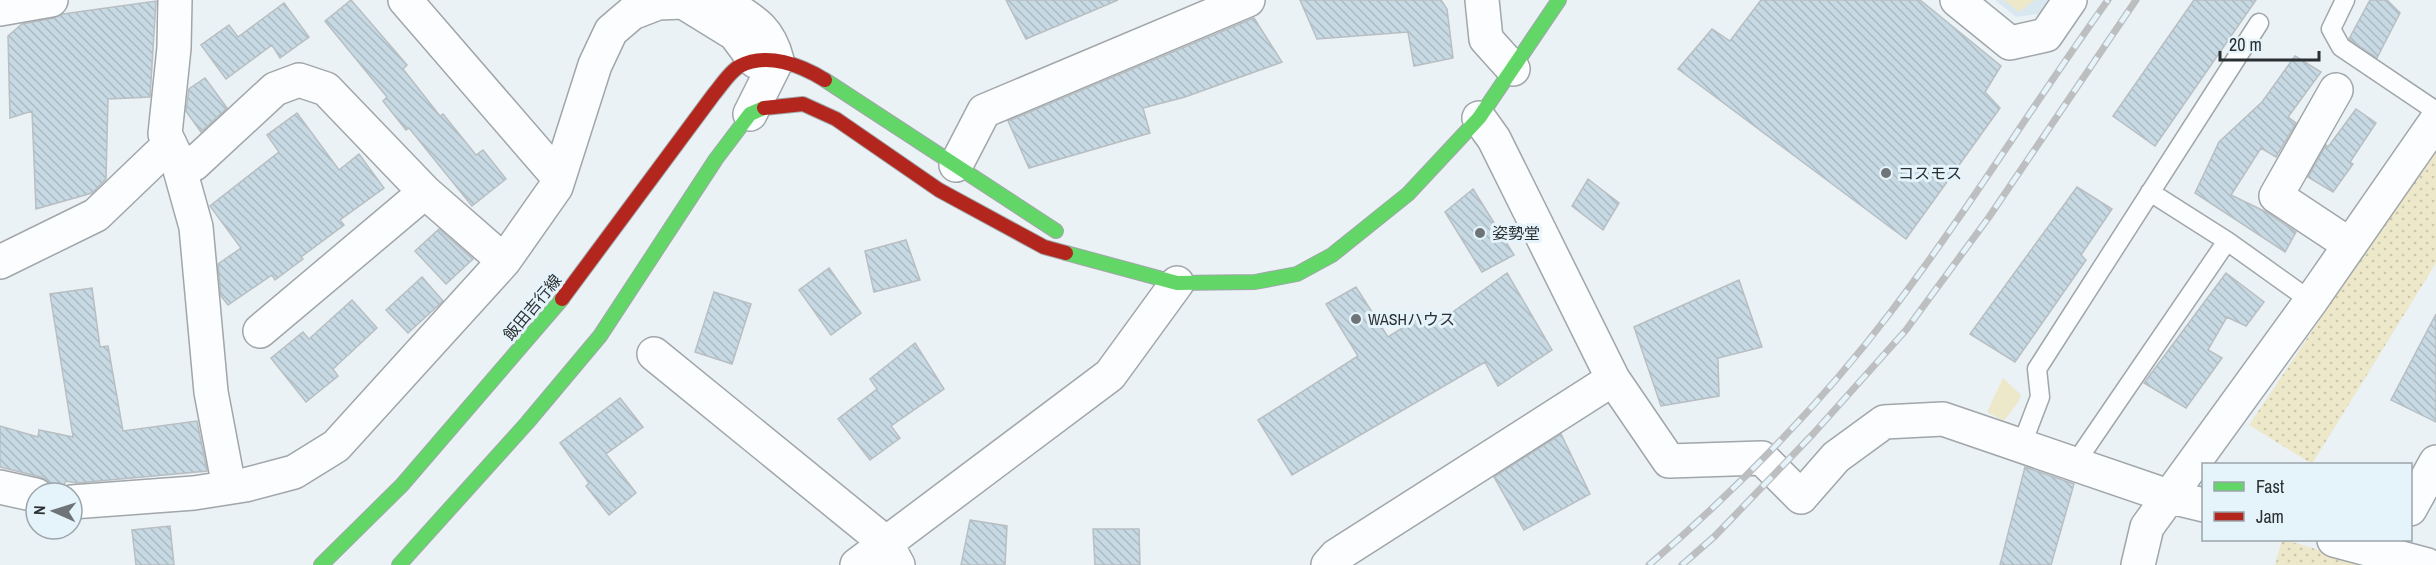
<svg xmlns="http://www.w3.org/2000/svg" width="2436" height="565" font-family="'Archivo Narrow','Noto Sans JP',sans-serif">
<defs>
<pattern id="grass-dots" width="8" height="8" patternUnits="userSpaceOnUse" patternTransform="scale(1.5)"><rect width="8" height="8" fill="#ede8ca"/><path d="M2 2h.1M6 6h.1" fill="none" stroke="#cbc7ae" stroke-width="1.8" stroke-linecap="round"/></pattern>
<pattern id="building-back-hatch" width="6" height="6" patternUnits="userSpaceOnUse" patternTransform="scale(1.5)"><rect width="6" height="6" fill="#c7dae4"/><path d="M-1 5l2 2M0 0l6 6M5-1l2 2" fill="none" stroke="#abbbc4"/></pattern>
</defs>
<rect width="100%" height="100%" fill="#eaf2f6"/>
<path fill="#d9e7f0" d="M 1995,0 L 2054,0 L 2045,13 L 2016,17 Z"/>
<path fill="url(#grass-dots)" d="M 2436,147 L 2436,263 L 2312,464 L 2249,425 Z
M 2282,540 L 2285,540 L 2370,565 L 2275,565 Z"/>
<path fill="#ede8ca" d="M 2004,0 L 2035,0 L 2019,12 Z
M 2003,378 L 2021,395 L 2019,401 L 2004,421 L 1987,412 Z"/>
<path fill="url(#building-back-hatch)" stroke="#b8bec1" stroke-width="1.5" d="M 351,0 L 407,65 L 403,69 L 440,116 L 443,114 L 476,155 L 483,150 L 506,179 L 472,206 L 409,128 L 406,130 L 383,101 L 387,97 L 325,21 Z
M 1006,0 L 1118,0 L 1026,39 Z
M 1300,0 L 1441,0 L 1447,9 L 1453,58 L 1414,66 L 1408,32 L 1317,39 Z
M 1761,0 L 1920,0 L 2001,66 L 1985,92 L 2000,108 L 1906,239 L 1678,69 L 1712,29 L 1730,41 Z
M 2194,0 L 2256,0 L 2155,146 L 2113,116 Z
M 2370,0 L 2387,0 L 2400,13 L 2377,58 L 2349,39 Z
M 156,1 L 150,97 L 108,99 L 106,179 L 92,193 L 36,209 L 32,111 L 10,118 L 8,36 L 22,24 L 54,18 L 63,14 Z
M 284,3 L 309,37 L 280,58 L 272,45 L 226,79 L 201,45 L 229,25 L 238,37 Z
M 1254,18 L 1282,62 L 1185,97 L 1143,108 L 1150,133 L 1029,168 L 1008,121 Z
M 2295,56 L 2321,72 L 2288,117 L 2296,123 L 2276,157 L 2261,148 L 2231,195 L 2268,213 L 2296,232 L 2285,252 L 2195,193 L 2219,142 L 2262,102 Z
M 205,78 L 227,108 L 201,132 L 186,111 L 189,89 Z
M 2356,109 L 2376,123 L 2350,162 L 2353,164 L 2333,192 L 2308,177 L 2326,145 L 2328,147 Z
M 297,113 L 339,170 L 359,154 L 384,188 L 340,220 L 344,225 L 301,257 L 303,259 L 275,280 L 272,275 L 228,305 L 221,296 L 218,264 L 241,248 L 210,206 L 279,152 L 267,135 Z
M 1588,179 L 1619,203 L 1603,230 L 1572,206 Z
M 2077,187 L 2112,209 L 2081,255 L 2086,260 L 2015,362 L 1970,334 Z
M 1473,189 L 1514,255 L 1482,272 L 1445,212 Z
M 439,229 L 473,259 L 446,284 L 415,251 Z
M 906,240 L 920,280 L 874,292 L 865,251 Z
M 829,268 L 861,313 L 831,335 L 799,290 Z
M 1507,273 L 1552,350 L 1498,386 L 1485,362 L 1292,475 L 1258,420 L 1358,356 L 1326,304 L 1356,287 L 1388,337 L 1423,315 L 1429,329 Z
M 2226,273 L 2264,302 L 2246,326 L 2227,317 L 2208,350 L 2222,358 L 2186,408 L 2144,383 Z
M 422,277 L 443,301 L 408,333 L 386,310 Z
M 1739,280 L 1762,347 L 1718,358 L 1719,396 L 1661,406 L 1634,327 Z
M 92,288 L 100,347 L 108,346 L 123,431 L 197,421 L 207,471 L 77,483 L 66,481 L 64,485 L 54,491 L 49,482 L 41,477 L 0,467 L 0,426 L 38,437 L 39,430 L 73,437 L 50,294 Z
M 714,292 L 751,304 L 732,364 L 695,352 Z
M 352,300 L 377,328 L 333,369 L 338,376 L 306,402 L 271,358 L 303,332 L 309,339 Z
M 2436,314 L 2436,422 L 2391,400 Z
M 915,343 L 944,389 L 891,426 L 900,438 L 870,460 L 838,419 L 877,389 L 870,379 Z
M 620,398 L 643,427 L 606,454 L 636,493 L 609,515 L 586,486 L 589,483 L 560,443 Z
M 1561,434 L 1590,494 L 1524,530 L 1494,477 Z
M 2025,467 L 2074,484 L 2051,565 L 2000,565 Z
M 970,520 L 1007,526 L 1005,565 L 961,565 Z
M 170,526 L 174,565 L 136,565 L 132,530 Z
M 1093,529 L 1139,529 L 1140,565 L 1095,565 Z"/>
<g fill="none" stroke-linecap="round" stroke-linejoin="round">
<g stroke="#a0a6a9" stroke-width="21">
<path id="lane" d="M 2345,0 L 2331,29 L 2341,47 L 2436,111
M 2150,192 L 2227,241 L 2311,301
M 2022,444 L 2040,397 L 2037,369 L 2259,23
M 2076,462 L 2227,241"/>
</g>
<g stroke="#a0a6a9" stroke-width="36">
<path id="street" d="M 175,0 L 174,48 L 165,134 L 177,159 L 194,164 L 275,89 L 299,80 L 326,89 L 425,192 L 504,261
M 405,0 L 559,178
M 721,0 C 749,19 768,25 777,60 L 750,114
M 1482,0 L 1486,39 L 1513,69
M 1957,0 L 2010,43 L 2046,35 L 2070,0
M 0,9 L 51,0
M 2336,90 L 2276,196 L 2350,245
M 1479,118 L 1494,139 L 1613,379 L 1669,461 L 1762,458 L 1801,497 L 1836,457 L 1884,422 L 1943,419 L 2171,497 L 2204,505
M 177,159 L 196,227 L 211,392 L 229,487
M 956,165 L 984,111 L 1248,0
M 0,262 L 96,215 L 170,144
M 260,331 L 425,192
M 654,354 L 886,543 L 898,565
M 0,487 L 36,495
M 72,502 L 194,493 L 245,485 L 294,472 L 336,446 L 504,261 L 556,187 L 595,65 L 611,31 L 632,13 L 658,3 L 683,2 L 735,34 L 755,61
M 2410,509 L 2436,462
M 2334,540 L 2427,565
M 857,565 L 1110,375 L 1177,283
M 1328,565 L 1336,556 L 1613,379
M 2138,565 L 2147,527 L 2311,301 L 2436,121"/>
</g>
<g stroke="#a0a6a9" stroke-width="16">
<path id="fast" d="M 825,80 L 1056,231
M 1066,253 L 1177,283 L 1255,282 L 1297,274 L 1332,255 L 1408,194 L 1479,118 L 1559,0
M 321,565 L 402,485 L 562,299
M 399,565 L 527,423 L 600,336 L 716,159 L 750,114 L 764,108"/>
</g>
<g stroke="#a0a6a9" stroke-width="16">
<path id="jam" d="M 764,108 L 803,104 L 836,119 L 939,190 L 1044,247 L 1066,253
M 562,299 L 714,94 C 721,86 730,71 740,66 C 767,52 801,65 825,80"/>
</g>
<use href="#lane" stroke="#fcfdfe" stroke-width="18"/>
<use href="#street" stroke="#fcfdfe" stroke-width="33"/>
<use href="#fast" stroke="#63d668" stroke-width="14"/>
<use href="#jam" stroke="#b3261e" stroke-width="14"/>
<g stroke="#bcbec0" stroke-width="7">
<path id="rail" d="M 1649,565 C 1736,490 1820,405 1890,313 C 1967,212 2034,103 2108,0
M 1682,565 L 1715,536 L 1813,434 L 1906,330 L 1989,217 L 2136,0"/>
</g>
<use href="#rail" stroke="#e5f3fb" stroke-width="4.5" stroke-dasharray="14" stroke-linecap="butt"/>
</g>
<g fill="#6e7477" stroke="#e5f3fb" stroke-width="2">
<circle cx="1886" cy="173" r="6"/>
<circle cx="1480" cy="233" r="6"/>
<circle cx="1356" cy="319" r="6"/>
</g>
<g text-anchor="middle" stroke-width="6" stroke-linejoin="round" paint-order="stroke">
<g font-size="16" fill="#2b3033" stroke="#e5f3fb" text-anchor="start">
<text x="1898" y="179">コスモス</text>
<text x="1492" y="239">姿勢堂</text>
<text x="1368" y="325">WASHハウス</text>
</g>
<g font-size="16" fill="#2b3033" stroke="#e5f3fb">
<text transform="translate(532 307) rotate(-50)" y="6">飯田吉行線</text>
</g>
</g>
<rect x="2202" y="463" width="210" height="78" fill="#e5f3fb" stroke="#9ba5ab" stroke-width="1.5"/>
<rect x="2214" y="482" width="30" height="9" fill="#63d668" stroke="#9ba5ab" stroke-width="1.5"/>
<text x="2256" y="493" font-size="18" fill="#2b3033">Fast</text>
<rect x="2214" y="512" width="30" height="9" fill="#b3261e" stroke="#9ba5ab" stroke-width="1.5"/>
<text x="2256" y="523" font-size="18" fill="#2b3033">Jam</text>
<g transform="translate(54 511) rotate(273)"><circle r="28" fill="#e5f3fb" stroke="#9ba5ab" stroke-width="1.5"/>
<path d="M0-4.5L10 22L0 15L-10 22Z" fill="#6e7477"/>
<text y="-9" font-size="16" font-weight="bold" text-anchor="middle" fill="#2b3033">N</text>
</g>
<path d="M2220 51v9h99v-9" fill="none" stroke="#2b3033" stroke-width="3"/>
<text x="2229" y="51" font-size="18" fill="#2b3033" stroke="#e5f3fb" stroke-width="4.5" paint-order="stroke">20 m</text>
</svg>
